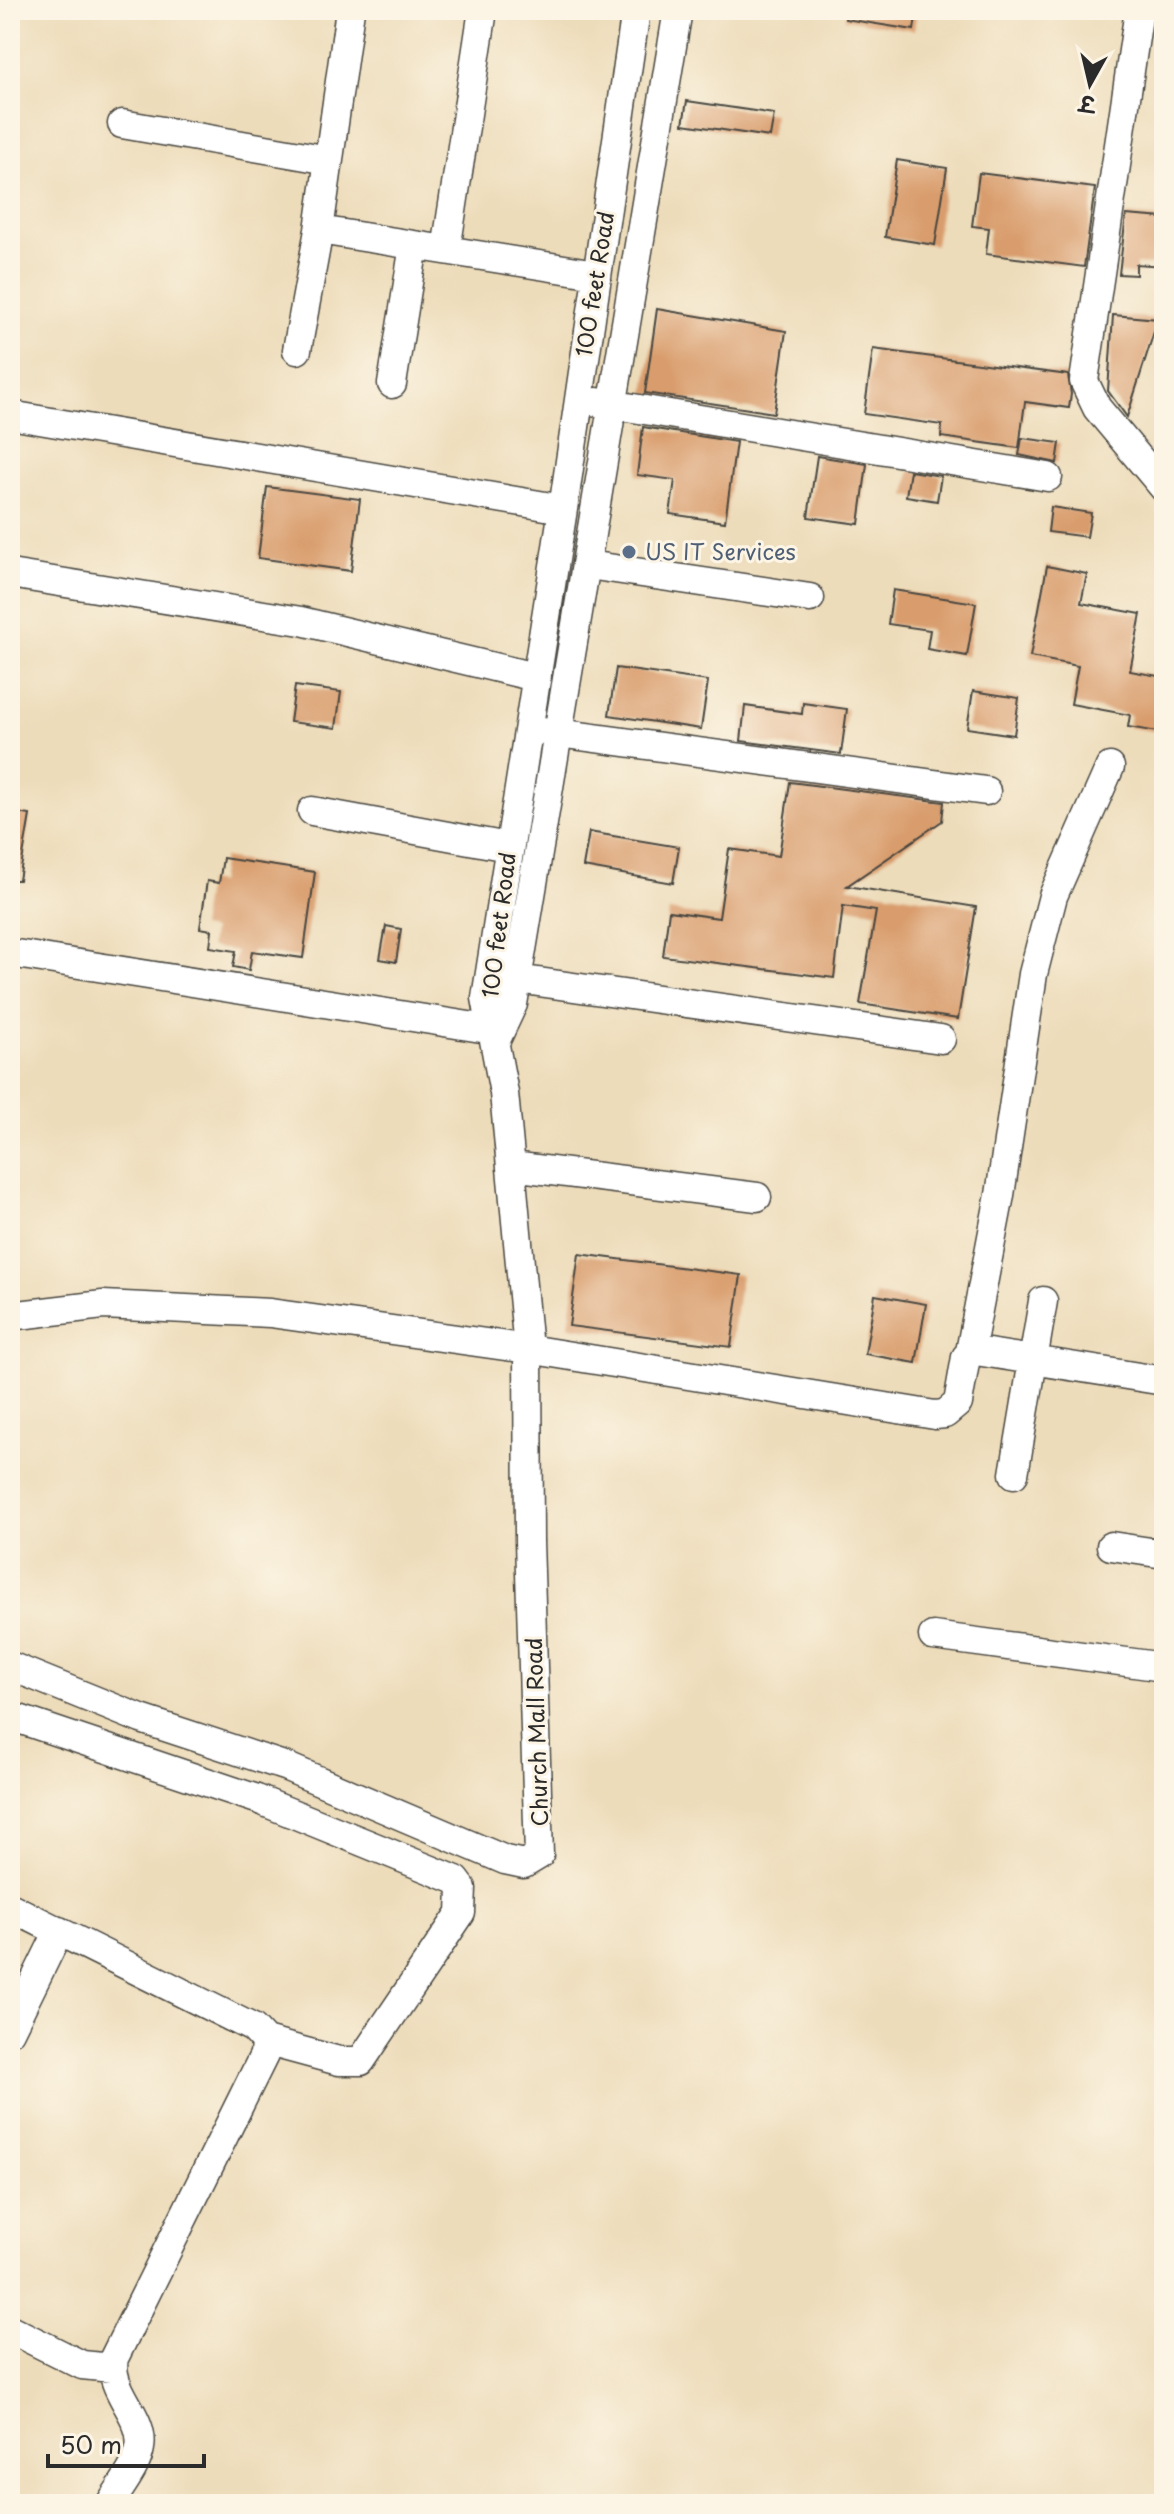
<svg xmlns="http://www.w3.org/2000/svg" width="1174" height="2514" font-family="'Playpen Sans','Playpen Sans Deva',sans-serif">
<rect width="100%" height="100%" fill="#fcf5e5"/>
<filter id="ink" filterUnits="userSpaceOnUse"><feTurbulence type="fractalNoise" baseFrequency=".0125" numOctaves="2"/><feDisplacementMap in="SourceGraphic" scale="16" xChannelSelector="R" yChannelSelector="G"/><feConvolveMatrix kernelMatrix="1 2 1 2 8 2 1 2 1" color-interpolation-filters="sRGB"/></filter>
<filter id="wash" filterUnits="userSpaceOnUse"><feTurbulence type="fractalNoise" baseFrequency=".006" numOctaves="4" result="noise"/><feDisplacementMap in="SourceGraphic" scale="32" xChannelSelector="R" yChannelSelector="G"/><feGaussianBlur stdDeviation="1.8" result="paint"/><feColorMatrix in="noise" values="0 0 0 0 0 0 0 0 0 0 0 0 0 0 0 0 0 1.4 0 .05"/><feComposite in="paint" operator="in"/></filter>
<g filter="url(#wash)">
<rect width="100%" height="100%" fill="#eddcba"/>
<g id="blocks">
<path fill="#d99d6d" d="M 846,10 L 917,10 L 914,30 L 845,19 Z
M 687,101 L 774,114 L 770,137 L 683,124 Z
M 897,160 L 947,168 L 935,245 L 885,237 Z
M 979,173 L 1095,188 L 1084,267 L 986,254 L 989,228 L 972,226 Z
M 1126,215 L 1164,218 L 1164,266 L 1136,264 L 1136,275 L 1119,274 Z
M 657,309 L 786,331 L 774,413 L 645,393 Z
M 1113,315 L 1158,319 L 1127,417 L 1108,391 Z
M 873,349 L 1068,375 L 1071,394 L 1069,408 L 1025,402 L 1019,448 L 941,437 L 942,425 L 864,414 Z
M 643,427 L 736,442 L 725,522 L 670,514 L 675,480 L 637,475 Z
M 1022,438 L 1060,443 L 1057,463 L 1019,455 Z
M 817,456 L 867,464 L 859,524 L 808,517 Z
M 910,471 L 941,476 L 937,501 L 906,496 Z
M 267,487 L 360,499 L 351,571 L 258,558 Z
M 1051,507 L 1091,513 L 1087,537 L 1048,532 Z
M 1047,566 L 1087,574 L 1081,603 L 1141,614 L 1130,671 L 1164,677 L 1164,733 L 1128,727 L 1130,715 L 1071,704 L 1078,666 L 1030,657 Z
M 893,590 L 976,603 L 967,656 L 927,649 L 930,630 L 888,624 Z
M 616,668 L 708,681 L 701,729 L 609,715 Z
M 295,686 L 341,692 L 336,728 L 290,722 Z
M 973,691 L 1019,698 L 1014,735 L 967,728 Z
M 803,703 L 847,709 L 841,754 L 741,741 L 745,706 L 802,714 Z
M 790,782 L 944,802 L 942,821 L 847,886 L 976,907 L 958,1019 L 860,1004 L 876,911 L 843,906 L 834,978 L 663,956 L 669,911 L 719,918 L 729,849 L 779,856 Z
M 10,812 L 30,815 L 19,880 L 10,880 Z
M 589,832 L 679,847 L 673,883 L 583,867 Z
M 223,858 L 315,872 L 303,958 L 252,951 L 249,970 L 233,967 L 236,951 L 210,947 L 212,930 L 200,928 L 207,881 L 219,883 Z
M 386,926 L 401,929 L 396,962 L 380,959 Z
M 579,1254 L 741,1275 L 731,1347 L 569,1326 Z
M 875,1295 L 926,1304 L 916,1363 L 865,1354 Z"/>
</g>
</g>
<g filter="url(#ink)">
<use href="#blocks" fill-opacity="0" stroke="#484640" stroke-width="2"/>
<g fill="none" stroke-linecap="round" stroke-linejoin="round">
<g stroke="#484640" stroke-width="31">
<path id="minor" d="M 1139,10 L 1084,381 L 1097,408 L 1164,488
M 122,124 L 329,160
M 319,230 L 596,274
M 446,250 L 483,10
M 297,350 L 319,230 L 350,10
M 392,384 L 414,245
M 597,402 L 1048,477
M 10,415 L 563,509
M 588,565 L 810,598
M 10,574 L 301,621 L 535,677
M 543,731 L 986,791
M 312,811 L 508,847
M 10,953 L 494,1030
M 517,979 L 941,1039
M 496,1040 L 513,1004 L 678,10
M 512,1166 L 757,1197
M 10,1316 L 103,1305 L 270,1313 L 528,1349 L 935,1415 L 945,1414 L 958,1403 L 966,1357 L 976,1351 L 1164,1381
M 970,1352 L 1000,1195 L 1033,974 L 1053,896 L 1110,767
M 1014,1474 L 1043,1301
M 1111,1546 L 1164,1554
M 933,1636 L 1164,1667
M 10,1666 L 141,1719 L 287,1767 L 505,1860 L 524,1864 L 539,1855 L 529,1541 L 528,1349 L 504,1093 L 486,998 L 563,509 L 636,10
M 10,1716 L 257,1799 L 456,1880 L 462,1888 L 461,1913 L 361,2061 L 339,2061 L 265,2041
M 10,1907 L 253,2028 L 265,2041 L 264,2055 L 114,2358 C 107,2391 146,2417 140,2448 C 137,2467 120,2487 110,2504
M 10,2031 L 59,1931
M 10,2329 L 82,2365 L 112,2368"/>
</g>
<use href="#minor" stroke="#fff" stroke-width="28"/>
</g>
</g>
<circle fill="#5c6f8a" stroke="#fcf5e5" stroke-width="3" cx="629" cy="552" r="8"/>
<g text-anchor="middle" stroke-width="6" stroke-linejoin="round" paint-order="stroke">
<g font-size="22" fill="#2b2b2b" stroke="#fcf5e5">
<text transform="translate(595 284) rotate(-81)" y="8">100 feet Road</text>
<text transform="translate(499 925) rotate(-83)" y="8">100 feet Road</text>
<text transform="translate(537 1732) rotate(-92)" y="8">Church Mall Road</text>
</g>
<g font-size="22" fill="#4e5e75" stroke="#fcf5e5" text-anchor="start">
<text x="645" y="560">US IT Services</text>
</g>
</g>
<rect width="1174" height="2514" fill="none" stroke="#fcf5e5" stroke-width="40"/>
<g transform="translate(1090 84) rotate(188)" stroke="#fcf5e5" stroke-width="6" paint-order="stroke">
<path d="M0-6L14 30L0 20L-14 30Z" fill="#2b2b2b"/>
<text y="-12" font-size="22" font-weight="bold" text-anchor="middle" fill="#2b2b2b">उ</text>
</g>
<path d="M48 2454v12h156v-12" fill="none" stroke="#2b2b2b" stroke-width="4"/>
<text x="60" y="2454" font-size="24" fill="#2b2b2b" stroke="#fcf5e5" stroke-width="6" paint-order="stroke">50 m</text>
</svg>
